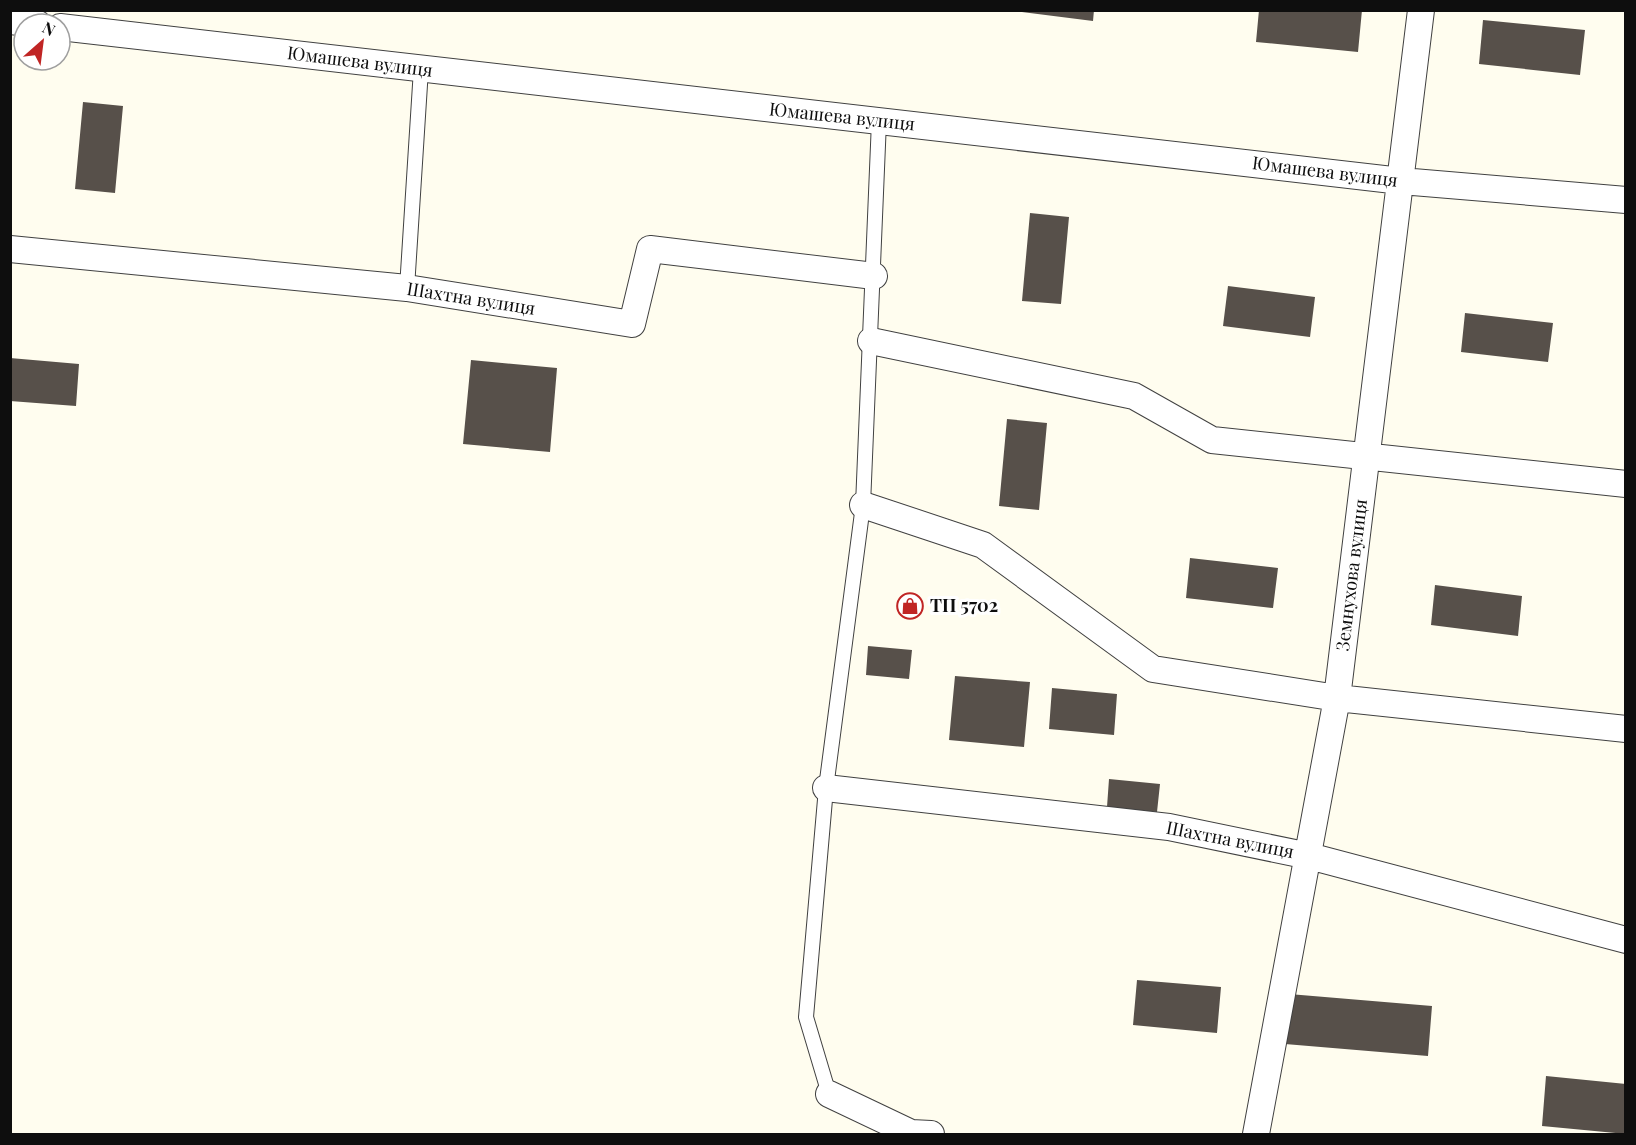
<svg xmlns="http://www.w3.org/2000/svg" width="1636" height="1145" font-family="'Playfair Display',serif">
<rect width="100%" height="100%" fill="#fffdef"/>
<path fill="#57504a" d="M 1007,10 L 1094,10 L 1093,21 Z
M 1259,10 L 1362,10 L 1358,52 L 1256,42 Z
M 1483,20 L 1585,30 L 1580,75 L 1479,64 Z
M 83,102 L 123,106 L 115,193 L 75,189 Z
M 1030,213 L 1069,217 L 1061,304 L 1022,301 Z
M 1228,286 L 1315,297 L 1310,337 L 1223,326 Z
M 1465,313 L 1553,323 L 1548,362 L 1461,352 Z
M 10,358 L 79,364 L 76,406 L 10,401 Z
M 471,360 L 557,368 L 550,452 L 463,444 Z
M 1007,419 L 1047,423 L 1039,510 L 999,506 Z
M 1190,558 L 1278,568 L 1273,608 L 1186,598 Z
M 1435,585 L 1522,596 L 1518,636 L 1431,625 Z
M 868,646 L 912,650 L 909,679 L 866,675 Z
M 955,676 L 1030,682 L 1024,747 L 949,740 Z
M 1052,688 L 1117,694 L 1114,735 L 1049,729 Z
M 1109,779 L 1160,784 L 1157,812 L 1107,807 Z
M 1137,980 L 1221,987 L 1217,1033 L 1133,1025 Z
M 1289,994 L 1432,1006 L 1428,1056 L 1285,1044 Z
M 1546,1076 L 1626,1084 L 1626,1134 L 1542,1126 Z"/>
<g fill="none" stroke-linecap="round" stroke-linejoin="round">
<g stroke="#414141" stroke-width="16">
<path id="lane" d="M 407,288 L 421,69
M 829,1094 L 806,1017 L 826,788 L 863,505 L 879,121"/>
</g>
<g stroke="#414141" stroke-width="28">
<path id="street" d="M 10,21 L 38,24
M 60,27 L 1401,181 L 1626,200
M 10,249 L 407,288 L 632,324 L 650,249 L 874,276
M 871,341 L 1134,396 L 1212,440 L 1626,484
M 863,505 L 983,545 L 1153,669 L 1337,698 L 1626,729
M 826,788 L 1169,827 L 1309,856 L 1626,940
M 829,1094 L 911,1133 L 931,1134
M 1256,1134 L 1337,698 L 1421,10"/>
</g>
<use href="#lane" stroke="#fff" stroke-width="14"/>
<use href="#street" stroke="#fff" stroke-width="26"/>
</g>
<defs>
<g id="shop-ring" transform="scale(1.35)"><circle r="9.5" fill="#fff" stroke="#c02524" stroke-width="1.5"/><path d="M-5-2.5h2.3a2.7 3.5 0 0 1 5.4 0H5L5.5 6h-11ZM-1.5-2.5h3a1.5 2.3 0 0 0-3 0Z" fill="#c02524"/></g>
</defs>
<g fill-rule="evenodd">
<use href="#shop-ring" x="910" y="606"/>
</g>
<g text-anchor="middle" stroke-width="6" stroke-linejoin="round" paint-order="stroke">
<g font-size="18" fill="#0e0e0e" stroke="#fff">
<text transform="translate(360 62) rotate(7)" y="6">Юмашева вулиця</text>
<text transform="translate(842 117) rotate(6)" y="6">Юмашева вулиця</text>
<text transform="translate(1325 172) rotate(7)" y="6">Юмашева вулиця</text>
<text transform="translate(471 299) rotate(9)" y="6">Шахтна вулиця</text>
<text transform="translate(1352 575) rotate(-83)" y="6">Земнухова вулиця</text>
<text transform="translate(1230 840) rotate(11)" y="6">Шахтна вулиця</text>
</g>
<g font-size="18" font-weight="bold" fill="#0e0e0e" stroke="#fff" text-anchor="start">
<text x="930" y="612">ТП 5702</text>
</g>
</g>
<rect width="1636" height="1145" fill="none" stroke="#0e0e0e" stroke-width="24"/>
<g transform="translate(42 42) rotate(28)"><circle r="28" fill="#ffffff" stroke="#9f9f9f" stroke-width="1.5"/>
<path d="M0-4.5L10 22L0 15L-10 22Z" fill="#c02524"/>
<text y="-9" font-size="16" font-weight="bold" text-anchor="middle" fill="#0e0e0e">N</text>
</g>
</svg>
